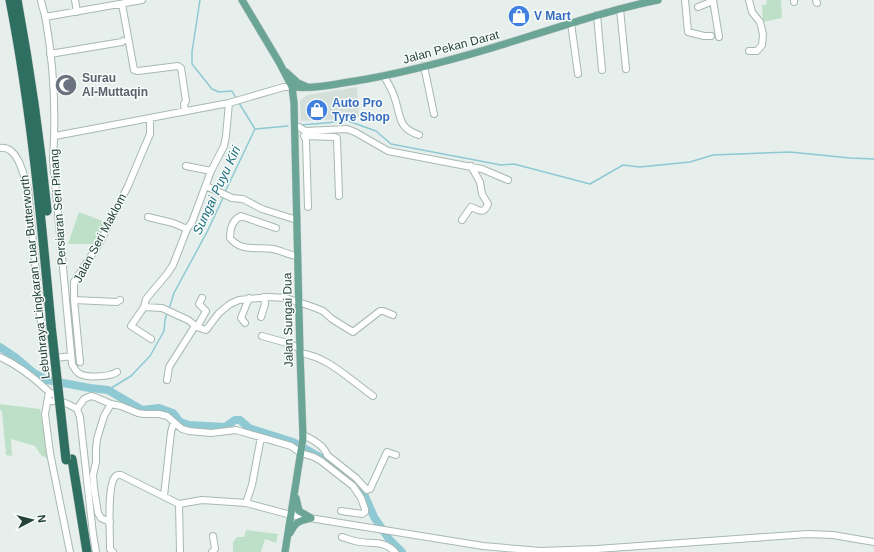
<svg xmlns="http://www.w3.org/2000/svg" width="874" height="552" font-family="Helvetica,sans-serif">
<rect width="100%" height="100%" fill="#e6efeb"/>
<path fill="#d4dfda" d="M 357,87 L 359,118 L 301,121 L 300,101 L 307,95 Z"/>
<path fill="#bfe0c8" d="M 767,0 L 781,0 L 782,18 L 763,22 L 762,5 L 766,5 Z
M 79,212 L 105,222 L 94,244 L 68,244 Z
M 0,404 L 40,409 L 48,459 L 41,455 L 35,446 L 11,439 L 12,456 L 6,455 L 2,411 L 0,410 Z
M 246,530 L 278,534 L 276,543 L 265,539 L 261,552 L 233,552 L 233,542 L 237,537 L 244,537 Z"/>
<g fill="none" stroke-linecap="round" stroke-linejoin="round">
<path stroke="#8ec9d4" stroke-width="1.5" d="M 200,0 L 192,52 L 192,64 L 212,89 L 219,92 L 232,91 L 236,98
M 301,125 L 348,121 L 376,131 L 391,144 L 501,165 L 514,164 L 590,184 L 623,165 L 640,167 L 690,162 L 713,155 L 790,152 L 850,158 L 874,159
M 255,129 L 288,126
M 225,192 L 255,129 L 239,103
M 169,309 L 174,293 L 207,232 L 224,196
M 108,390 L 131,376 L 150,356 L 164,331 L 165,320 L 167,313"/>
<path stroke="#8ec9d4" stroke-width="8" d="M 0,347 L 15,357 L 34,373 L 47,380 L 90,388 L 108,390 L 142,410 L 159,408 L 173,413 L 180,422 L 189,425 L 225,427 L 235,420 L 240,420 L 249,428 L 293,442 L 332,464 L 361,487 L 374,517 L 389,539 L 402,552"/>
<g stroke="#a8b8b2" stroke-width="8">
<path id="minor" d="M 41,0 C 42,7 45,14 46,21 C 54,67 56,114 53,160 L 72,364 C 74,368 76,372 80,374 C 87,378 110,377 117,372
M 75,0 L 77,12
M 685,0 L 688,32 L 704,36 L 711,36
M 713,0 L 719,37
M 816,0 L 817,3
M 794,2 L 794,0
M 122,4 L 134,70 L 138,71 L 178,66 L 181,68 L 186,101 L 184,104 L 185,111
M 698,7 L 713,1
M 620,9 L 626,69
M 597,15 L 602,70
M 45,17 L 142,0
M 571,23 L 578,74
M 749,51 L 757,51 L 762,45 L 763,34 L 760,22 L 752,12 L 749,0
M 50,54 L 122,42 L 123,41
M 424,66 L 434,114
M 384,76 C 388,83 393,91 395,99 C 401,117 398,128 419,135
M 295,127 L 299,127 L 305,131 L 347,129 L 355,132 L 388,151 L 482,169 L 508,180
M 55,136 L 229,103 L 284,87 L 292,87
M 0,148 C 18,145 24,176 28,190 L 44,355 L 49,359 L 71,356
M 186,166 L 211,171
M 206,186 L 232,198 L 243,199 L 262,209 L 297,220
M 308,207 L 306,140 L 304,136 L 335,137 L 337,138 L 339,196
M 148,217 L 173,223 L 187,229
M 462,220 L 471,207 C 478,209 483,216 488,204 L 482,194 L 480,182 L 471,166
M 276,228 L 241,216 C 232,220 230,230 230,238 C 242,253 257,246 273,249 C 282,251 289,255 297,256
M 74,300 L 117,302 L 120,300
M 144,307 L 162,308 L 188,320 L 197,327 L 206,330 L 219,313 L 230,304 L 239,300 L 269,297 L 286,298 L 313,307 L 323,311 L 332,319 L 353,332 L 380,311 L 383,311 L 393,315
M 261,317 L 265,304 L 264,297
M 245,323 L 241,318 L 249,298
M 197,327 L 206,311 L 199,304 L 202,298
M 262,336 L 287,343 L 299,348
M 151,339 L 131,326 L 144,307 L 146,299 L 167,274 L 173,265 L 187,229 L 192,222 L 211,171 L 224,146 L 226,136 L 229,103
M 300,353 C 329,357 350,380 373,396
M 0,357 C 18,365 33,377 47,390 C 51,394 57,395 60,399
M 80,362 L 74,300 L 74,282 L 100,242 L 128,186 L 150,134 L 150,118
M 167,380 L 169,367 L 195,326
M 49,392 L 45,414 L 50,453 L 70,552
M 47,402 C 58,399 67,403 77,409 L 80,417 L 93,534 L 96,552
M 77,409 L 84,399 L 91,396 L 95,397 L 111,404 L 121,406 L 138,413 L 144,414 L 159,414 L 167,416 L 182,429 L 189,431 L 211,433 L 236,430 L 291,446 L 301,453 L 314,457 L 321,461 L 353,486 L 361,498 L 365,509 L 365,512 L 362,514 L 341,511
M 303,435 C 312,439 324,445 327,455 L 356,478 L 367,490 L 370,489 L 387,452 L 396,455
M 164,496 L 171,432 L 174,422
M 246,503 L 252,485 L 261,437
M 179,504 L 180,552
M 110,522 L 101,518 L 98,513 L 94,488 L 93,475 L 96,462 L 96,449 L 97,439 L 104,416 L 111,404
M 342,537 C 346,538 350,540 355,541 C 370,545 383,539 395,552
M 113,552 L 110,549 L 110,546 C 110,532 107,486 115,477 C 117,474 118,475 121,475 L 179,504 L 202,500 L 246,503 L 291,515 L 483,546 L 540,551 L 597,549 L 808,534 L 833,535 L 874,542
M 212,552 L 215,549 L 213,536"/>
</g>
<g stroke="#c2cac8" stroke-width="8">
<path id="major" d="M 242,0 L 279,62 L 292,87 L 294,103 L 300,353 L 303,438 L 285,552
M 286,72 L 298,83 L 307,87
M 292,87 C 317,89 342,83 367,79 C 422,69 477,53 530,36 C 573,23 615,8 658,0
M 296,498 L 299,511 L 311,518
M 290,533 C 296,521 299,521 311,518"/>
</g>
<g stroke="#c2cac8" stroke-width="10">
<path id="highway" d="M 10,0 C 31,108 41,216 51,325
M 17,0 C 30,70 40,140 47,211
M 72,459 L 87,552"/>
</g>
<use href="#minor" stroke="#fff" stroke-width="6"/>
<use href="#major" stroke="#6aa596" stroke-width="7"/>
<use href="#highway" stroke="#2f6f62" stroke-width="9"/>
<g stroke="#c2cac8" stroke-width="10" stroke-linecap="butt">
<path id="highway-bridge" d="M 51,325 L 66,460"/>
</g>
<use href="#highway-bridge" stroke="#2f6f62" stroke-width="9"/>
</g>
<defs>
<g id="shop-disc" transform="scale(1.15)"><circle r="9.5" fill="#3f7fe0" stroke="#f7fbf9"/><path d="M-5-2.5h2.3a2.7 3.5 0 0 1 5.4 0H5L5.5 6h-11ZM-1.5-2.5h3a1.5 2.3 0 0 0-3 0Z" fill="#fff"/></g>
<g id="mosque-disc" transform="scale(1.15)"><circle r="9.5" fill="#6b7280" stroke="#f7fbf9"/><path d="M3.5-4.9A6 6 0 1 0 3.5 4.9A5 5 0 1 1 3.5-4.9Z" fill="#fff"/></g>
</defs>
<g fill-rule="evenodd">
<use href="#shop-disc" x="519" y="16"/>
<use href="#mosque-disc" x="66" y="85"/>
<use href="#shop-disc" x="317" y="110"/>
</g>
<g text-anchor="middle" stroke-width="3" stroke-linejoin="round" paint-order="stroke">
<g font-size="12" font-weight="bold" fill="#366cbe" stroke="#f7fbf9" text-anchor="start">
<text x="534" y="20">V Mart</text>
<text x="332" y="107">Auto Pro<tspan x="332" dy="14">Tyre Shop</tspan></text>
</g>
<g font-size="12" fill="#24423a" stroke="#f7fbf9">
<text transform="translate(451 47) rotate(-15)" y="4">Jalan Pekan Darat</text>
<text transform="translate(58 207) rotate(-94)" y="4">Persiaran Seri Pinang</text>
<text transform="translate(100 238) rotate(-62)" y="4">Jalan Seri Maklom</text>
<text transform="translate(35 277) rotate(-96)" y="4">Lebuhraya Lingkaran Luar Butterworth</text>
<text transform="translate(288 320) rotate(-91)" y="4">Jalan Sungai Dua</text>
</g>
<g font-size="12" font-weight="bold" fill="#5b616d" stroke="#f7fbf9" text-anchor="start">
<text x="82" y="82">Surau<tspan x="82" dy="14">Al-Muttaqin</tspan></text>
</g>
<g font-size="13" font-style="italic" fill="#1c6f80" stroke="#f7fbf9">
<text transform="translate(216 190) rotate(-65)" y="5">Sungai Puyu Kiri</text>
</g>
</g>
<g transform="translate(32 520) rotate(83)" stroke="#f7fbf9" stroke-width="3" paint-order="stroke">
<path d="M0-3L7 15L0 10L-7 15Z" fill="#24423a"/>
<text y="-6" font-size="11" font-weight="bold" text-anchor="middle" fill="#24423a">N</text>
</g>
</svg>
